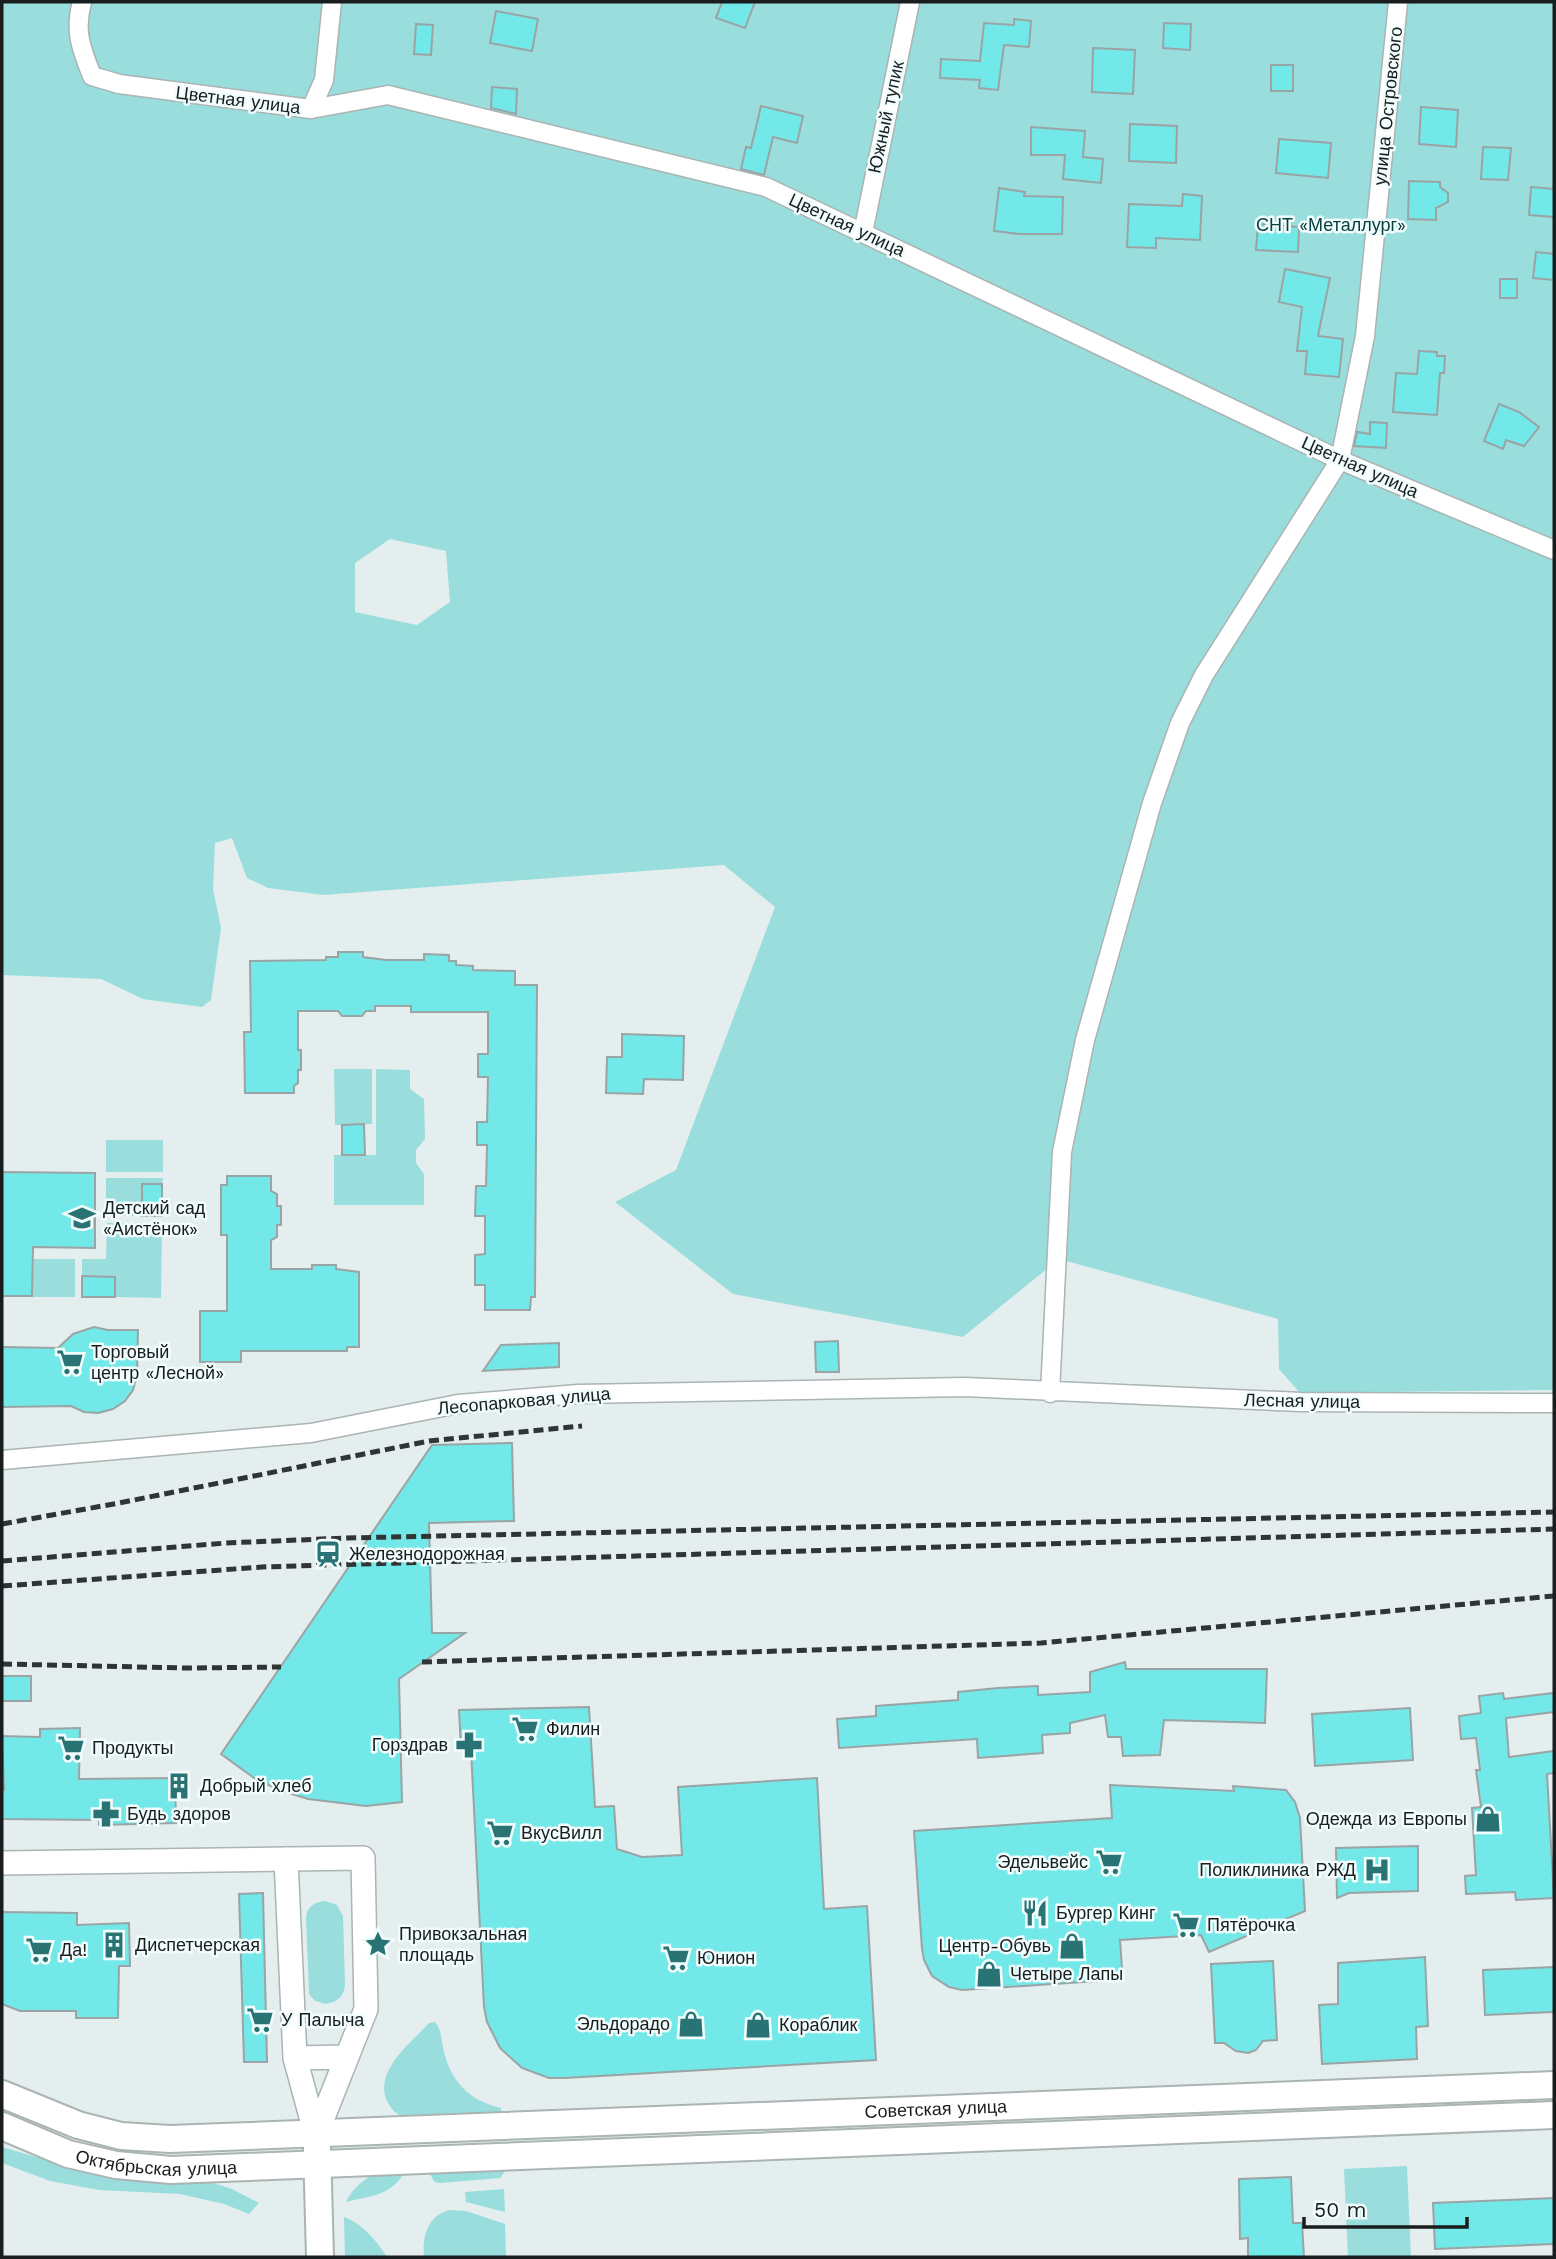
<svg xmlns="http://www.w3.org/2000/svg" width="1556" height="2259" font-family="'Work Sans',sans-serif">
<rect width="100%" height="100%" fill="#e4eeee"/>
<path fill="#9adddd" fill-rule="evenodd" d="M 2,2 L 1554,2 L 1554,1390 L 1300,1393 L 1279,1369 L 1278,1319 L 1059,1259 L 963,1337 L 733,1294 L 615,1202 L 676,1170 L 775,907 L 724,865 L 323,895 L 268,888 L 247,878 L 232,838 L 215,843 L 213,889 L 221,928 L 211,1000 L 202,1007 L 143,999 L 101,979 L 2,975 ZM 390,539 L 446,551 L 450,602 L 417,625 L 355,612 L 355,563 Z
M 334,1069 L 372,1069 L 372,1124 L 335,1125 Z
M 376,1069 L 410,1070 L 410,1089 L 424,1099 L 425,1139 L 416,1150 L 416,1163 L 424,1174 L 424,1205 L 334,1205 L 334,1155 L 376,1155 Z
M 106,1140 L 163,1140 L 163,1172 L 106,1172 Z
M 106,1178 L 163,1178 L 162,1184 L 142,1184 L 142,1216 L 106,1216 Z
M 107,1223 L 162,1223 L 161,1298 L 115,1297 L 115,1277 L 82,1276 L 82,1259 L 106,1259 Z
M 2,1259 L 75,1259 L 75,1297 L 32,1297 L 32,1275 L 2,1274 Z
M 325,1901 L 337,1905 L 343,1916 L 345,1985 C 344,1997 337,2002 326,2004 L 315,2001 L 309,1994 L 306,1918 C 307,1906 314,1902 325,1901 Z
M 435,2022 C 441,2028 441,2038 443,2047 C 449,2080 469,2101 501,2108 L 501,2115 L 405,2117 C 397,2115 392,2110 388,2103 C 372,2072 410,2044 429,2023 Z
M 2,2147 L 74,2168 L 213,2183 L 232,2189 L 259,2203 L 249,2214 L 224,2204 L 180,2194 L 99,2190 L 50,2181 L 2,2163 Z
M 504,2158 L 504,2173 L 500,2178 L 441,2183 C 434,2183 432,2180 430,2172 Z
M 410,2161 C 396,2195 379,2194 346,2202 C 359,2176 384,2169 410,2161 Z
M 1407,2166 L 1411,2257 L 1348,2257 L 1344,2169 Z
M 504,2189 L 505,2212 L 466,2202 L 465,2192 Z
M 450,2210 L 466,2211 L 505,2224 L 506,2257 L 424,2257 C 422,2236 428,2215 450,2210 Z
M 344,2217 C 363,2224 376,2240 387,2257 L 345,2257 Z"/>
<path fill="#73e8e9" stroke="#9aa4a4" stroke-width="2" d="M 722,2 L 755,2 L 745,28 L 716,18 Z
M 496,11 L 538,19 L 532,51 L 490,43 Z
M 1014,19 L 1031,21 L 1029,47 L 1004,45 L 998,90 L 979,88 L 980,80 L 940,78 L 941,59 L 980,61 L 984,23 L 1014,25 Z
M 1164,23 L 1191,24 L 1190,50 L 1163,48 Z
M 416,24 L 433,25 L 431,55 L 414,54 Z
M 1093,48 L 1135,50 L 1133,94 L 1092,92 Z
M 1271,65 L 1293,65 L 1293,91 L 1271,91 Z
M 492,87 L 517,89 L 516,114 L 491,108 Z
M 761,106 L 803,116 L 797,143 L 773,137 L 764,175 L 741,169 L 746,147 L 751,148 Z
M 1421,107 L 1458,110 L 1456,147 L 1419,144 Z
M 1130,124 L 1177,126 L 1176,163 L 1129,161 Z
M 1031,127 L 1085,131 L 1083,157 L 1103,159 L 1101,183 L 1063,179 L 1065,155 L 1031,155 Z
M 1279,139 L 1331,143 L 1328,178 L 1276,173 Z
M 1483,147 L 1511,148 L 1508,180 L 1481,179 Z
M 1409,181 L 1440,182 L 1440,187 L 1448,193 L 1448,202 L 1436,208 L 1436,220 L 1408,219 Z
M 1531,187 L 1554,189 L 1554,217 L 1529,215 Z
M 999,188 L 1025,192 L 1024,196 L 1063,197 L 1062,234 L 1019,234 L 994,231 Z
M 1183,194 L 1202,196 L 1200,240 L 1156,238 L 1156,248 L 1127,247 L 1129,204 L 1182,206 Z
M 1258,224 L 1299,227 L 1298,252 L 1256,250 Z
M 1536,252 L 1554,254 L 1554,280 L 1533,278 Z
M 1285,269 L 1330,278 L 1318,336 L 1343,339 L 1339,377 L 1305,374 L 1307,351 L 1297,351 L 1302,307 L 1279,302 Z
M 1500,279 L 1517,279 L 1517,298 L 1500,298 Z
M 1419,351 L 1437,352 L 1437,356 L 1445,356 L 1444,373 L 1440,373 L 1437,415 L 1393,412 L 1396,373 L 1417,374 Z
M 1499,404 L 1519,412 L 1539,427 L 1524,446 L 1506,440 L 1503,449 L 1484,441 Z
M 1370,422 L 1387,423 L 1386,448 L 1354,446 L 1357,432 L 1370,434 Z
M 338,952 L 363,952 L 363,957 L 386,960 L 424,960 L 424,954 L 449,955 L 449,961 L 456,961 L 456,965 L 473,966 L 473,970 L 515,971 L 515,985 L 537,985 L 535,1297 L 531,1297 L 530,1310 L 485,1310 L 485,1285 L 475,1285 L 475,1255 L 485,1254 L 485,1216 L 475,1216 L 476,1186 L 486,1186 L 487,1145 L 477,1145 L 477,1122 L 487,1122 L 488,1077 L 478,1077 L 478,1054 L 488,1054 L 488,1012 L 411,1012 L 411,1006 L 375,1006 L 375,1011 L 366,1011 L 362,1016 L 342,1016 L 338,1011 L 298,1011 L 298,1050 L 301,1050 L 301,1070 L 298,1070 L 298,1083 L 294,1086 L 294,1093 L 245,1093 L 244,1032 L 251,1032 L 250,961 L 326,960 L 326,957 L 338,957 Z
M 622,1034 L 684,1036 L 683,1080 L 644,1079 L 643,1094 L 606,1093 L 607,1057 L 622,1057 Z
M 364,1124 L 365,1155 L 342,1155 L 342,1125 Z
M 2,1172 L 95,1173 L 95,1248 L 33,1247 L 32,1296 L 2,1296 Z
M 227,1176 L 271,1176 L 271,1191 L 277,1194 L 277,1206 L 281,1206 L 281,1225 L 277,1225 L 277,1237 L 271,1240 L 271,1269 L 312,1269 L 312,1265 L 336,1265 L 336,1269 L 359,1272 L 359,1347 L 347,1347 L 347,1351 L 241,1351 L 241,1362 L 200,1362 L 200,1311 L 227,1311 L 227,1235 L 221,1235 L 221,1185 L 227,1185 Z
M 142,1184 L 162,1184 L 162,1216 L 142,1216 Z
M 82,1276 L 115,1277 L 115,1297 L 82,1297 Z
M 94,1327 L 108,1330 L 138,1330 L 137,1376 L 133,1390 L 125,1401 L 113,1409 L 98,1413 L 84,1412 L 71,1406 L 2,1407 L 2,1347 L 58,1348 L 73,1334 Z
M 838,1341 L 839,1372 L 816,1372 L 815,1342 Z
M 559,1343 L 559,1367 L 483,1371 L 501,1345 Z
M 512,1443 L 514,1521 L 429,1523 L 432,1633 L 465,1633 L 399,1679 L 402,1802 L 366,1806 L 308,1799 L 279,1790 L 254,1778 L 221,1754 L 432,1445 Z
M 1125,1662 L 1126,1669 L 1267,1669 L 1265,1723 L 1164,1720 L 1160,1755 L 1123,1756 L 1121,1737 L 1108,1737 L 1105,1715 L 1070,1723 L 1070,1733 L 1042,1735 L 1043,1753 L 978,1758 L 977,1739 L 839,1748 L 837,1719 L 876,1716 L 876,1706 L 958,1700 L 958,1692 L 998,1688 L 1038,1686 L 1038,1695 L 1090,1692 L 1090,1672 Z
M 2,1676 L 31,1676 L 31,1701 L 2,1701 Z
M 1503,1693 L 1504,1699 L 1554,1693 L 1554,1712 L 1506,1718 L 1509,1757 L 1554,1751 L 1554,1773 L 1547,1774 L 1554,1898 L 1516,1900 L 1515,1892 L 1466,1894 L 1465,1876 L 1476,1875 L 1472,1808 L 1481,1807 L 1476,1770 L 1480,1770 L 1476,1738 L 1461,1739 L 1459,1716 L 1481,1713 L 1479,1696 Z
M 589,1707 L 595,1807 L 614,1806 L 617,1849 L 642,1857 L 682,1855 L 678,1787 L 817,1778 L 824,1909 L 867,1906 L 876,2060 L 565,2078 L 549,2078 L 522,2068 L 500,2048 L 487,2022 L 484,2007 L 471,1750 L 461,1749 L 459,1710 Z
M 1410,1708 L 1413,1760 L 1315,1766 L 1312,1714 Z
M 80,1728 L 79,1779 L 175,1778 L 176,1823 L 99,1825 L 99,1820 L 2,1819 L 2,1790 L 4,1790 L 2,1736 L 40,1737 L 40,1729 Z
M 1110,1785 L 1234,1791 L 1233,1786 L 1286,1790 L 1295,1802 L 1300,1818 L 1305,1911 L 1209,1952 L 1201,1935 L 1120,1940 L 1122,1969 L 1113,1980 L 962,1990 L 949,1987 L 932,1976 L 924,1960 L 922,1949 L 914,1831 L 1112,1818 Z
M 1418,1846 L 1418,1891 L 1349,1893 L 1337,1898 L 1336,1848 Z
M 263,1893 L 267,2062 L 244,2062 L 239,1894 Z
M 2,1912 L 77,1913 L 77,1925 L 129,1923 L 130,1966 L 119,1966 L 118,2018 L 76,2018 L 76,2011 L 20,2011 L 2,2004 Z
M 1425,1957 L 1428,2026 L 1416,2027 L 1417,2059 L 1322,2064 L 1319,2005 L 1338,2004 L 1338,1963 Z
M 1273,1961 L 1277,2040 L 1263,2041 L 1256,2050 L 1248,2053 L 1236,2051 L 1224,2043 L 1215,2043 L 1211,1964 Z
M 1554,1967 L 1554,2012 L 1485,2015 L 1483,1970 Z
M 1291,2177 L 1293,2223 L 1302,2223 L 1304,2257 L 1248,2257 L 1248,2238 L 1240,2239 L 1239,2179 Z
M 1554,2198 L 1554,2244 L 1435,2249 L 1433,2203 Z"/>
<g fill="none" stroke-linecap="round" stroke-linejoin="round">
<g stroke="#a9b4b3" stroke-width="21">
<path id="minor" d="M 82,2 C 74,31 81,48 92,76 L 119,84 L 311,109 L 388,95 L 766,187 L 1340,460 L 1554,550
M 311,109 L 324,80 L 332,2
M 863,233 L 910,2
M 1050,1393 L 1062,1152 L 1085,1040 L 1152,803 L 1180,723 L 1204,675 L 1340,460 L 1365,336 L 1398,2
M 2,1460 L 311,1433 L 458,1404 L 578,1394 L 965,1387 L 1301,1402 L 1554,1403"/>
</g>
<g stroke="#a9b4b3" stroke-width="26">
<path id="tertiary" d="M 286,1859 L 295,2058 L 316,2135
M 2,1863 L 363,1858 L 366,2009 L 316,2135
M 295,2058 L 347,2057"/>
</g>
<g stroke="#a9b4b3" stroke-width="30">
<g id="secondary">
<path id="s1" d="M 2,2094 L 78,2125 L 121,2136 L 170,2139 L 1554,2085"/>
<path id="s2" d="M 2,2126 L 68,2154 L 116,2165 L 171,2170 L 1554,2115"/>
<path d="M 317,2147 L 320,2257"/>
</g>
</g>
<use href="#minor" stroke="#fff" stroke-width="18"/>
<use href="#tertiary" stroke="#fff" stroke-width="23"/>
<use href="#secondary" stroke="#fff" stroke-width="26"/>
<path stroke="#303434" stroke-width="5" stroke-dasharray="10 5" stroke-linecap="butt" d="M 2,1524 L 119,1503 L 429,1441 L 582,1426
M 2,1561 L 226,1543 L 347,1538 L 1554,1512
M 2,1586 L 262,1567 L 1554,1529
M 422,1662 L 1041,1643 L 1554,1596
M 2,1664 L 187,1668 L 281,1667"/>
</g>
<defs>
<g id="school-bare" transform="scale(2.1)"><path d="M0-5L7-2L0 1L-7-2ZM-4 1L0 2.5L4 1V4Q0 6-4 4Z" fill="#297374" stroke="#f1fcfc" stroke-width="2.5" paint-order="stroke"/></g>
<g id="supermarket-bare" transform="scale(2.1)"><path d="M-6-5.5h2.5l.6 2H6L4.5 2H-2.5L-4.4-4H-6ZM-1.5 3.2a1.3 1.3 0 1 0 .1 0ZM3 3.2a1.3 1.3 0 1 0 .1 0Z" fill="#297374" stroke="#f1fcfc" stroke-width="2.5" paint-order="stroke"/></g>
<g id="station-bare" transform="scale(2.1)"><path d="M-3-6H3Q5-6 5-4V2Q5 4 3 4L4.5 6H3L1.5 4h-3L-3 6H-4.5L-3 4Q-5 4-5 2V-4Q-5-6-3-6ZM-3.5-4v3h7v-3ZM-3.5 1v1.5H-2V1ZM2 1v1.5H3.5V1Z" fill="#297374" stroke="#f1fcfc" stroke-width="2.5" paint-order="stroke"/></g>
<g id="pharmacy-bare" transform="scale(2.1)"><path d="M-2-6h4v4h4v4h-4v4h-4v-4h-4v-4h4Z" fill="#297374" stroke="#f1fcfc" stroke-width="2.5" paint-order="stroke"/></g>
<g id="building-bare" transform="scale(2.1)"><path d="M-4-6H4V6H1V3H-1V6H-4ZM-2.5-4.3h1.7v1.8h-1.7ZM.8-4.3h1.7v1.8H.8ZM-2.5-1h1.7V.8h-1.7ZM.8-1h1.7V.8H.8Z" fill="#297374" stroke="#f1fcfc" stroke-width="2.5" paint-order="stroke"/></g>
<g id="shop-bare" transform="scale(2.1)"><path d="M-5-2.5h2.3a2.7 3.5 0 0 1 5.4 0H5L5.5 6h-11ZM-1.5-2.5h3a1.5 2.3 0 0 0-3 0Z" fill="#297374" stroke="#f1fcfc" stroke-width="2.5" paint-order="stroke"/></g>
<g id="hospital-bare" transform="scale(2.1)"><path d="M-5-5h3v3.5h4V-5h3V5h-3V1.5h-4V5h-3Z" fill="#297374" stroke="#f1fcfc" stroke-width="2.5" paint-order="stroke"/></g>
<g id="restaurant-bare" transform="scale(2.1)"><path d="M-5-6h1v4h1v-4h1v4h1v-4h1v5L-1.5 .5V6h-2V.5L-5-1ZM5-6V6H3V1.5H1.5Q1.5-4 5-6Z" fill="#297374" stroke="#f1fcfc" stroke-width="2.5" paint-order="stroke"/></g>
<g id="sight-bare" transform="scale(2.1)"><path d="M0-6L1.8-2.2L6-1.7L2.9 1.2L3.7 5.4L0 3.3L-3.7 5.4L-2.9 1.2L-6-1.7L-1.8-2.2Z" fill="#297374" stroke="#f1fcfc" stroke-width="2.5" paint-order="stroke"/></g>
</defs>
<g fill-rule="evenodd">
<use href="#school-bare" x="82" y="1218"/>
<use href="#supermarket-bare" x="70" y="1362"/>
<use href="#station-bare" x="328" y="1554"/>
<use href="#supermarket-bare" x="525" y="1729"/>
<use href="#pharmacy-bare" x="469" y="1745"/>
<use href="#supermarket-bare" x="71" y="1748"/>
<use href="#building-bare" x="179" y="1786"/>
<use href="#pharmacy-bare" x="106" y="1814"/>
<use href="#shop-bare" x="1488" y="1819"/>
<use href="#supermarket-bare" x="500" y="1833"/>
<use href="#supermarket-bare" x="1109" y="1862"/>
<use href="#hospital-bare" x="1377" y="1870"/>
<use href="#restaurant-bare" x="1035" y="1913"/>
<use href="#supermarket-bare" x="1186" y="1925"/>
<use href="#sight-bare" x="378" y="1944"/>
<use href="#building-bare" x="114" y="1945"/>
<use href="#shop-bare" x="1072" y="1946"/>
<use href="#supermarket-bare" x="39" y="1950"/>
<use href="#supermarket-bare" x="676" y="1958"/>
<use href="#shop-bare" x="989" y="1974"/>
<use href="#supermarket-bare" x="260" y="2020"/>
<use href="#shop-bare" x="691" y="2024"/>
<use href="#shop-bare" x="758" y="2025"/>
</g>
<g text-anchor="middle" stroke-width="5" stroke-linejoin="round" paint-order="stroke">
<g font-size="18" fill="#191d1d" stroke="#f1fcfc">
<text transform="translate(238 100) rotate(7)" y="6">Цветная улица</text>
<text transform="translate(1388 106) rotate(-84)" y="6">улица Островского</text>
<text transform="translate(886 117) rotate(-78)" y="6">Южный тупик</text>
<text transform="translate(847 225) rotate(25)" y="6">Цветная улица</text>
<text transform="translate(1360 467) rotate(24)" y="6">Цветная улица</text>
<text transform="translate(524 1401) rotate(-5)" y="6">Лесопарковая улица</text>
<text transform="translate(1302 1401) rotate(1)" y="6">Лесная улица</text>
<text dy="6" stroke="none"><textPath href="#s1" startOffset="942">Советская улица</textPath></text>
<text dy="6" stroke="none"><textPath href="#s2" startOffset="161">Октябрьская улица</textPath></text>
</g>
<g font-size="18" fill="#084142" stroke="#f1fcfc">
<text x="1331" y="231">СНТ «Металлург»</text>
</g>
<g font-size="18" fill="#191d1d" stroke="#f1fcfc" text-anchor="start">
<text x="103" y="1214">Детский сад<tspan x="103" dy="21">«Аистёнок»</tspan></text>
<text x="91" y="1358">Торговый<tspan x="91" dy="21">центр «Лесной»</tspan></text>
<text x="349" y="1560">Железнодорожная</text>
<text x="546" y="1735">Филин</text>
<text x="448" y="1751" text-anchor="end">Горздрав</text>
<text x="92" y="1754">Продукты</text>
<text x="200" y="1792">Добрый хлеб</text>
<text x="127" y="1820">Будь здоров</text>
<text x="1467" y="1825" text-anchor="end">Одежда из Европы</text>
<text x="521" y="1839">ВкусВилл</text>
<text x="1088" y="1868" text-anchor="end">Эдельвейс</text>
<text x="1356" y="1876" text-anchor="end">Поликлиника РЖД</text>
<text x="1056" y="1919">Бургер Кинг</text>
<text x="1207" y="1931">Пятёрочка</text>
<text x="399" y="1940">Привокзальная<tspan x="399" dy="21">площадь</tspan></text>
<text x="135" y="1951">Диспетчерская</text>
<text x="1051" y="1952" text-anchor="end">Центр-Обувь</text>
<text x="60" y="1956">Да!</text>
<text x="697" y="1964">Юнион</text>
<text x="1010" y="1980">Четыре Лапы</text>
<text x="281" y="2026">У Палыча</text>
<text x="670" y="2030" text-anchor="end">Эльдорадо</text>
<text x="779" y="2031">Кораблик</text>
</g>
</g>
<rect width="1556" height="2259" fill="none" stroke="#191d1d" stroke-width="7"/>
<path d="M1304 2217v10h163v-10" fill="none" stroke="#191d1d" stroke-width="3.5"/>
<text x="1314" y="2217" font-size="21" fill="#191d1d" stroke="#f1fcfc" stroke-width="5" paint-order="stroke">50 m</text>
</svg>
